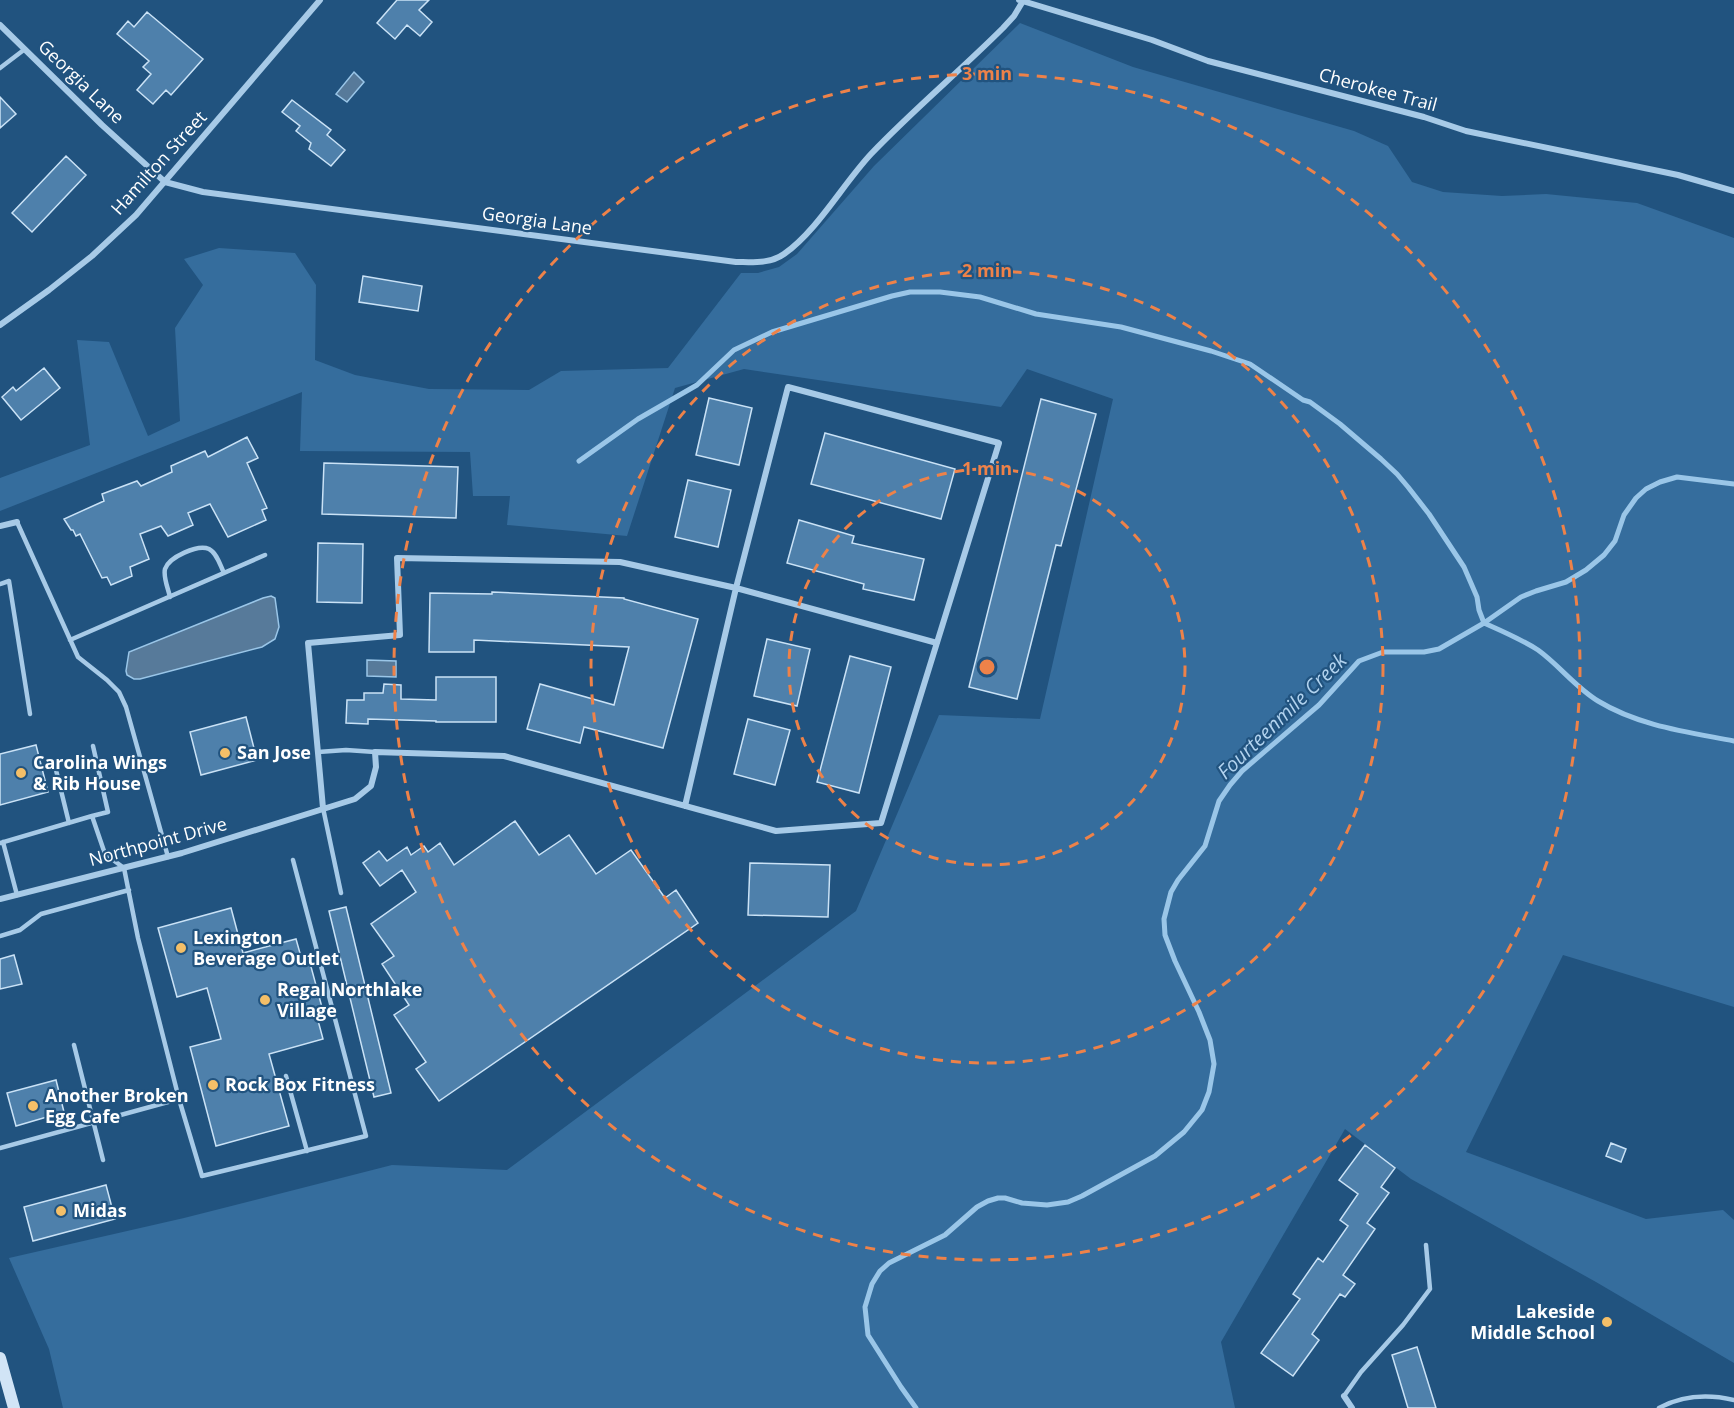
<svg xmlns="http://www.w3.org/2000/svg" width="1734" height="1408" font-family="'Open Sans',sans-serif">
<rect width="100%" height="100%" fill="#21537f"/>
<path fill="#356d9d" d="M 1020,23 L 1133,67 L 1354,131 L 1388,146 L 1412,182 L 1443,192 L 1502,196 L 1546,194 L 1637,203 L 1734,238 L 1734,1007 L 1563,955 L 1466,1152 L 1646,1219 L 1723,1210 L 1734,1220 L 1734,1363 L 1596,1282 L 1411,1179 L 1345,1129 L 1221,1342 L 1235,1408 L 63,1408 L 49,1349 L 9,1258 L 184,1218 L 392,1165 L 507,1170 L 856,911 L 939,715 L 1040,719 L 1113,399 L 1027,369 L 1001,407 L 744,369 L 675,388 L 627,536 L 507,525 L 510,496 L 473,496 L 470,452 L 300,451 L 302,392 L 0,511 L 0,478 L 90,445 L 77,340 L 109,342 L 148,436 L 180,421 L 175,328 L 203,285 L 184,259 L 219,248 L 295,253 L 316,285 L 315,360 L 355,375 L 429,389 L 529,390 L 561,371 L 668,368 L 741,273 L 758,273 L 779,267 L 797,254 L 874,166 Z"/>
<path fill="#577a9a" stroke="#9ac6e8" stroke-width="1.5" d="M 354,72 L 364,82 L 347,102 L 336,94 Z
M 271,596 L 275,598 L 279,627 L 275,639 L 262,647 L 140,679 L 134,679 L 127,675 L 126,671 L 129,652 L 263,598 Z
M 367,660 L 396,661 L 396,677 L 367,676 Z"/>
<g fill="none" stroke-linecap="round" stroke-linejoin="round">
<path stroke="#9ac6e8" stroke-width="5" d="M 579,461 L 638,419 L 697,385 L 734,350 L 772,332 L 892,296 L 910,292 L 940,292 L 980,297 L 1036,314 L 1121,327 L 1211,351 L 1250,364 L 1303,400 L 1310,402 L 1340,424 L 1381,459 L 1397,474 L 1408,487 L 1429,514 L 1464,567 L 1477,597 L 1479,610 L 1484,623 C 1502,631 1521,639 1538,650 C 1559,665 1575,687 1598,701 C 1639,726 1688,732 1734,741
M 916,1408 L 901,1387 L 868,1335 L 865,1307 L 872,1284 L 880,1271 L 889,1263 L 945,1235 L 977,1207 L 988,1201 L 998,1198 L 1005,1198 L 1022,1203 L 1047,1205 L 1068,1202 L 1082,1196 L 1155,1156 L 1184,1132 L 1202,1110 L 1209,1092 L 1214,1064 L 1210,1040 L 1199,1012 L 1175,961 L 1165,935 L 1164,919 L 1171,892 L 1178,880 L 1205,846 L 1219,801 L 1230,785 L 1242,771 L 1319,705 L 1359,661 L 1383,652 L 1424,652 L 1439,649 L 1484,623 L 1521,597 L 1536,591 L 1566,582 L 1586,570 L 1604,555 L 1615,541 L 1624,515 L 1636,498 L 1646,489 L 1660,482 L 1677,477 L 1734,484"/>
</g>
<path fill="#4e80ab" stroke="#cae2f6" stroke-width="1.5" d="M 397,0 L 429,0 L 419,10 L 432,22 L 420,36 L 407,25 L 395,39 L 377,23 Z
M 147,12 L 203,59 L 171,95 L 166,90 L 153,104 L 137,90 L 151,74 L 143,67 L 149,61 L 117,34 L 128,21 L 134,27 Z
M 0,97 L 16,114 L 0,128 Z
M 292,100 L 331,130 L 327,135 L 345,150 L 331,166 L 309,149 L 311,143 L 296,131 L 300,126 L 282,112 Z
M 66,156 L 86,175 L 32,232 L 12,213 Z
M 363,276 L 422,286 L 418,311 L 359,302 Z
M 44,368 L 60,388 L 21,420 L 2,397 L 13,387 L 16,391 Z
M 709,398 L 752,408 L 739,465 L 696,455 Z
M 1041,399 L 1096,414 L 1061,546 L 1056,545 L 1017,699 L 969,687 Z
M 825,433 L 955,469 L 941,519 L 811,484 Z
M 247,437 L 258,458 L 247,463 L 267,508 L 262,510 L 266,520 L 228,537 L 210,504 L 188,513 L 193,525 L 168,536 L 161,526 L 140,534 L 149,559 L 130,567 L 132,576 L 111,585 L 107,577 L 102,578 L 80,534 L 76,536 L 73,530 L 71,530 L 64,519 L 104,501 L 102,494 L 137,481 L 141,486 L 172,472 L 171,466 L 205,451 L 208,457 Z
M 324,463 L 458,467 L 456,518 L 322,514 Z
M 688,480 L 731,490 L 718,547 L 675,537 Z
M 799,520 L 854,536 L 852,543 L 924,559 L 914,600 L 863,589 L 864,584 L 787,563 Z
M 318,543 L 363,544 L 362,603 L 317,602 Z
M 492,592 L 624,598 L 624,599 L 698,619 L 663,748 L 584,727 L 580,743 L 527,729 L 540,684 L 614,705 L 629,647 L 474,640 L 474,652 L 429,652 L 430,593 L 492,594 Z
M 767,639 L 810,649 L 797,706 L 754,696 Z
M 850,656 L 891,667 L 859,793 L 817,782 Z
M 436,677 L 496,677 L 496,722 L 436,722 L 436,721 L 368,719 L 368,724 L 346,723 L 347,700 L 364,700 L 364,693 L 383,693 L 384,684 L 401,685 L 401,699 L 436,700 Z
M 246,717 L 257,760 L 201,775 L 190,732 Z
M 748,719 L 790,730 L 775,785 L 734,774 Z
M 36,745 L 48,792 L 0,805 L 0,754 Z
M 515,821 L 539,855 L 569,835 L 596,874 L 631,850 L 665,898 L 676,890 L 698,923 L 439,1101 L 416,1069 L 426,1062 L 394,1015 L 409,1005 L 382,964 L 394,956 L 371,924 L 416,892 L 402,870 L 380,886 L 363,863 L 379,851 L 387,861 L 407,847 L 411,855 L 424,846 L 428,852 L 440,843 L 454,865 Z
M 750,863 L 830,865 L 828,917 L 748,915 Z
M 346,907 L 391,1093 L 374,1097 L 329,911 Z
M 231,908 L 243,953 L 296,939 L 303,964 L 310,963 L 323,1011 L 316,1013 L 323,1039 L 269,1054 L 289,1126 L 216,1146 L 190,1047 L 221,1039 L 207,988 L 177,997 L 158,928 Z
M 14,955 L 22,984 L 0,989 L 0,959 Z
M 56,1080 L 64,1112 L 16,1126 L 7,1093 Z
M 1611,1143 L 1626,1149 L 1621,1162 L 1606,1156 Z
M 1365,1145 L 1395,1168 L 1381,1187 L 1389,1193 L 1367,1223 L 1375,1229 L 1343,1275 L 1355,1284 L 1345,1297 L 1340,1294 L 1312,1334 L 1319,1340 L 1293,1376 L 1261,1353 L 1300,1299 L 1293,1294 L 1318,1258 L 1323,1262 L 1348,1226 L 1340,1220 L 1358,1194 L 1339,1180 Z
M 106,1185 L 115,1219 L 33,1241 L 24,1207 Z
M 1417,1347 L 1436,1408 L 1408,1408 L 1392,1355 Z"/>
<g fill="none" stroke-linecap="round" stroke-linejoin="round">
<path stroke="#a7cae7" stroke-width="4.5" d="M 0,68 L 25,49
M 17,522 L 78,657 L 107,680 L 119,692 L 126,707 L 168,857
M 0,584 L 9,581 L 30,714
M 170,597 C 168,588 163,577 165,569 C 169,557 198,544 209,549 C 217,553 220,565 224,573
M 70,640 L 265,555
M 318,752 L 346,750 L 375,752
M 55,766 L 69,823
M 323,808 L 341,893
M 92,816 L 108,812 L 93,746
M 3,842 L 17,895
M 0,843 L 92,816 L 105,854 L 124,868 L 138,938 L 179,1099
M 0,936 L 20,930 L 41,914 L 129,890
M 74,1045 L 103,1160
M 286,1076 L 307,1151
M 0,1148 L 179,1099 L 202,1176 L 366,1136 L 293,860
M 1344,1396 L 1361,1372 L 1403,1325 L 1430,1289 L 1426,1245
M 1659,1408 C 1683,1395 1708,1394 1734,1400"/>
<path stroke="#a7cae7" stroke-width="6" d="M 1019,0 L 1152,40 L 1208,61 L 1424,117 L 1466,131 L 1678,175 L 1734,191
M 0,25 L 102,125 L 165,182 L 203,192 L 736,262 C 752,262 770,264 784,254 C 817,231 843,184 871,154 C 913,110 960,71 1003,28 L 1014,16 L 1023,1
M 0,325 L 49,290 L 92,256 L 136,215 L 320,0
M 0,526 L 17,522
M 685,806 L 736,588 L 937,643
M 0,899 L 182,853 L 355,799 L 371,786 L 376,767 L 375,752 L 504,756 L 776,831 L 881,823 L 999,443 L 788,387 L 736,588 L 620,562 L 397,558 L 400,635 L 308,643 L 323,808
M 1344,1396 L 1352,1408"/>
<path stroke="#d1e4f6" stroke-width="12" d="M 0,1358 L 14,1408"/>
</g>
<g fill="none" stroke="#ee8249" stroke-width="3" stroke-dasharray="10 8">
<circle cx="987" cy="667" r="198"/>
<circle cx="987" cy="667" r="396"/>
<circle cx="987" cy="667" r="593"/>
</g>
<g fill="#f4bf68" stroke="#21537f" stroke-width="2">
<circle cx="225" cy="753" r="6"/>
<circle cx="21" cy="773" r="6"/>
<circle cx="181" cy="948" r="6"/>
<circle cx="265" cy="1000" r="6"/>
<circle cx="213" cy="1085" r="6"/>
<circle cx="33" cy="1106" r="6"/>
<circle cx="61" cy="1211" r="6"/>
<circle cx="1607" cy="1322" r="6"/>
</g>
<g text-anchor="middle" stroke-width="4.5" stroke-linejoin="round" paint-order="stroke">
<g font-size="18" fill="#fff" stroke="#21537f">
<text transform="translate(81 82) rotate(44)" y="6">Georgia Lane</text>
<text transform="translate(1378 90) rotate(15)" y="6">Cherokee Trail</text>
<text transform="translate(159 163) rotate(-48)" y="6">Hamilton Street</text>
<text transform="translate(537 221) rotate(8)" y="6">Georgia Lane</text>
<text transform="translate(158 842) rotate(-15)" y="6">Northpoint Drive</text>
</g>
<g font-size="18" font-weight="bold" fill="#fff" stroke="#21537f" text-anchor="start">
<text x="237" y="759">San Jose</text>
<text x="33" y="769">Carolina Wings<tspan x="33" dy="21">&amp; Rib House</tspan></text>
<text x="193" y="944">Lexington<tspan x="193" dy="21">Beverage Outlet</tspan></text>
<text x="277" y="996">Regal Northlake<tspan x="277" dy="21">Village</tspan></text>
<text x="225" y="1091">Rock Box Fitness</text>
<text x="45" y="1102">Another Broken<tspan x="45" dy="21">Egg Cafe</tspan></text>
<text x="73" y="1217">Midas</text>
<text x="1595" y="1318" text-anchor="end">Lakeside<tspan x="1595" dy="21">Middle School</tspan></text>
</g>
<g font-size="20" font-style="italic" fill="#b2d3ef" stroke="#21537f">
<text transform="translate(1282 716) rotate(-44)" y="7">Fourteenmile Creek</text>
</g>
</g>
<circle cx="987" cy="667" r="9" fill="#ee8249" stroke="#21537f" stroke-width="3"/>
<g font-size="18" text-anchor="middle" font-weight="bold" fill="#ee8249" stroke="#21537f" stroke-width="4.5" stroke-linejoin="round" paint-order="stroke">
<text x="987" y="80">3 min</text>
<text x="987" y="277">2 min</text>
<text x="987" y="475">1 min</text>
</g>
</svg>
